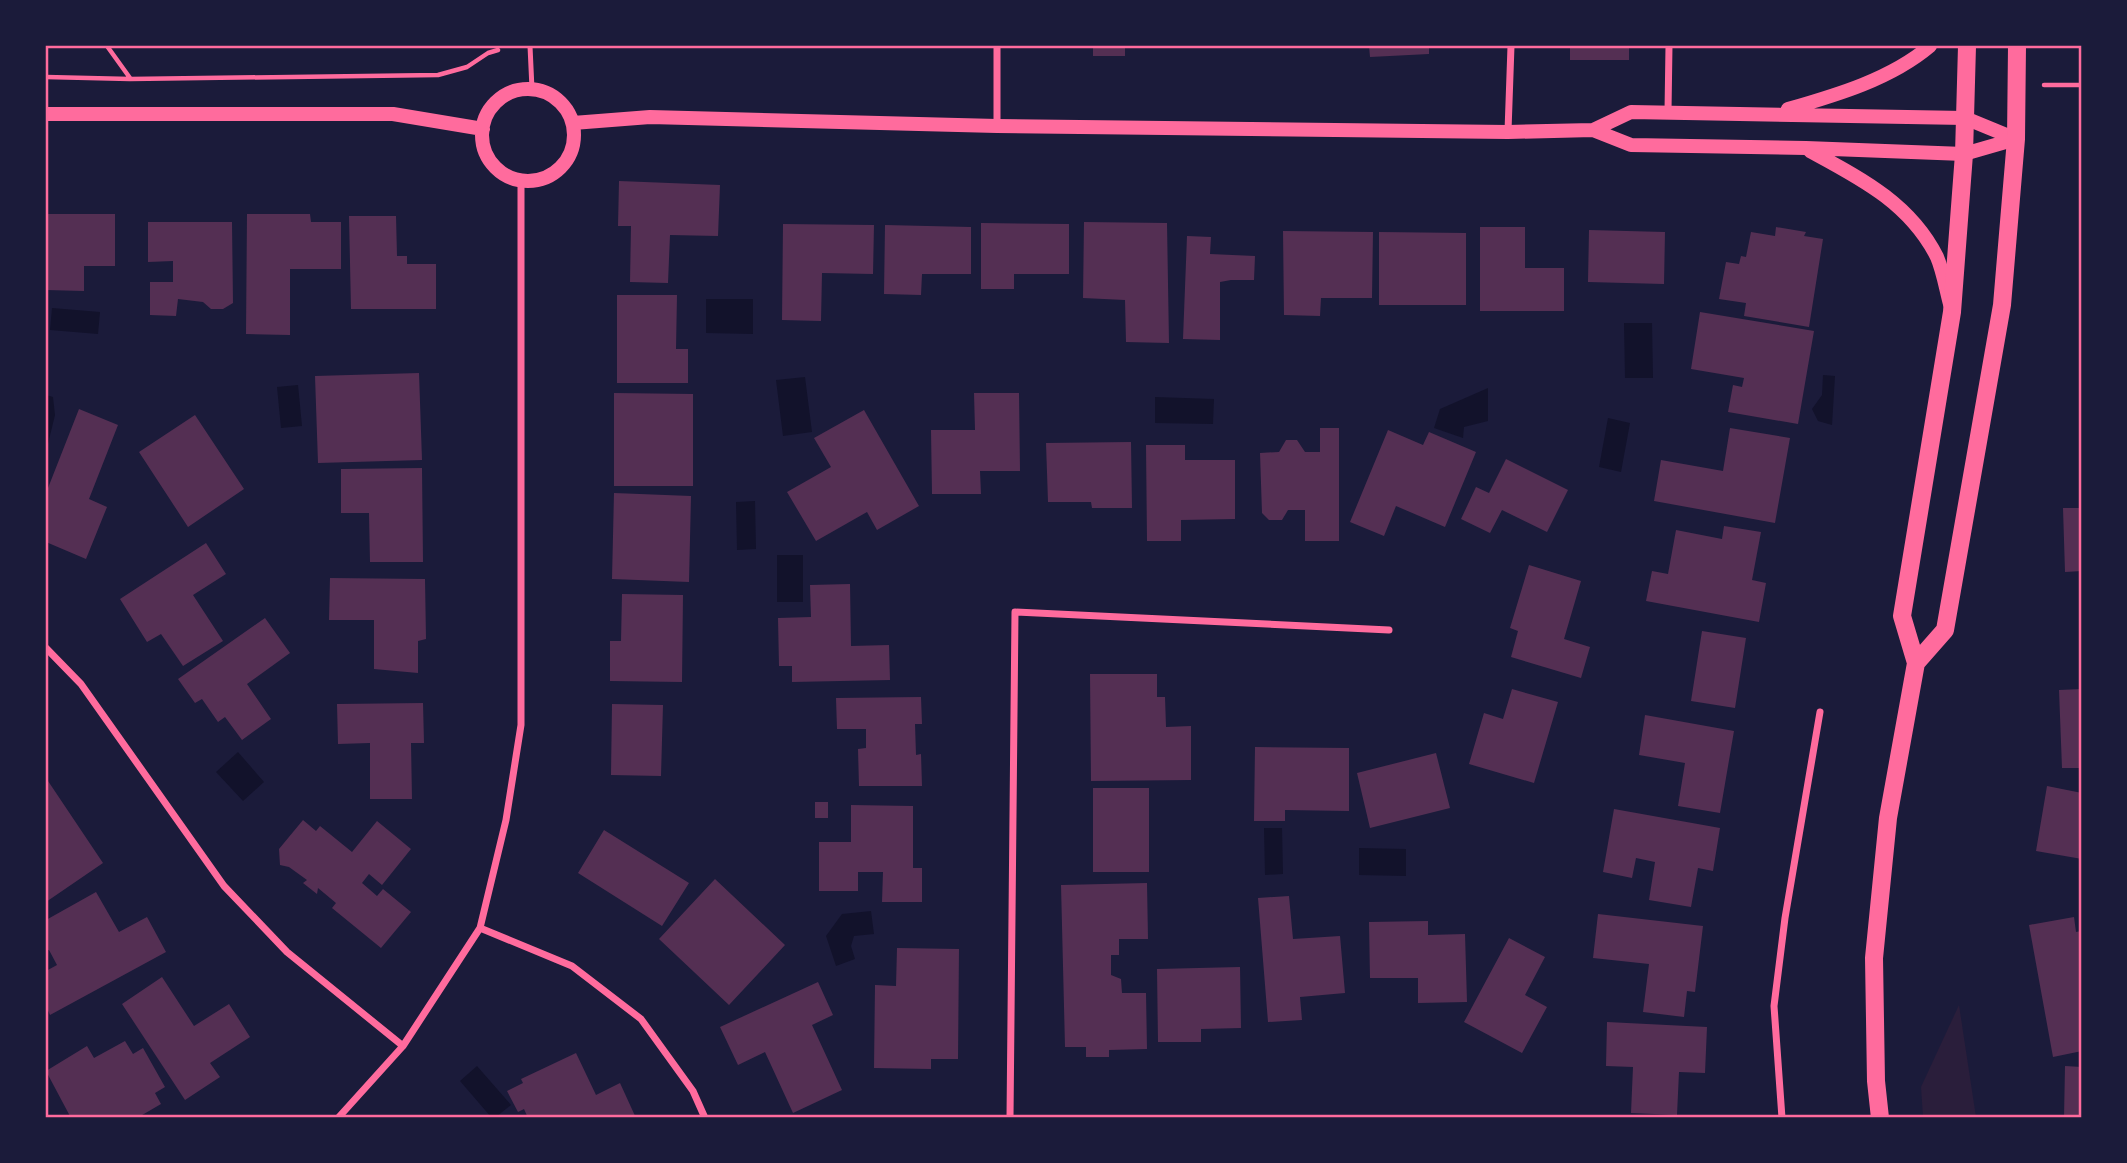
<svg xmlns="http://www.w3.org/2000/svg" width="2127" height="1163" font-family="'Golos Text',sans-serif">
<rect width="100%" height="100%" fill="#1b1b3a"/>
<path fill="#2a1e3b" d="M 1959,1005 L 1976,1117 L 1923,1117 L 1921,1087 Z"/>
<path fill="#12122b" d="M 706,299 L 753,299 L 753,334 L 706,333 Z
M 52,308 L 100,312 L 98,334 L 50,330 Z
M 1624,323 L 1652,323 L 1653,378 L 1625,378 Z
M 1823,375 L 1835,376 L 1832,425 L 1818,421 L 1812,409 L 1822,395 Z
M 805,377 L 812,432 L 783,436 L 776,380 Z
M 298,385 L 302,426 L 281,428 L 277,387 Z
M 1488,388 L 1488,421 L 1464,427 L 1463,438 L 1434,428 L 1440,409 Z
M 46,395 L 53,397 L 55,415 L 46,452 Z
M 1155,397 L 1214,399 L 1213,424 L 1155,423 Z
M 1608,418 L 1630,423 L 1621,472 L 1599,467 Z
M 755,501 L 756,549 L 737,550 L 736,502 Z
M 777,555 L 803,555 L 803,602 L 777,602 Z
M 238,752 L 264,782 L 243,801 L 216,772 Z
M 1264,828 L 1282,828 L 1283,874 L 1265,875 Z
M 1359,848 L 1406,849 L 1406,876 L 1359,875 Z
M 871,911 L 874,934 L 854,936 L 851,946 L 855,959 L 836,966 L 826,936 L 842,914 Z
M 477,1066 L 511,1105 L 496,1117 L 491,1117 L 460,1081 Z"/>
<path fill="#542f53" d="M 1093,46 L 1125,46 L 1125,56 L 1093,56 Z
M 1369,46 L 1429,46 L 1429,54 L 1370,57 Z
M 1570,46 L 1629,46 L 1629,60 L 1570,60 Z
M 619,181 L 720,185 L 718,236 L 670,235 L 668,283 L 630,282 L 631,226 L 618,226 Z
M 46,214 L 115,214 L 115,266 L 84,266 L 84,291 L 46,290 Z
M 247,214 L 310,214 L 311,222 L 341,222 L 341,269 L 290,269 L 290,335 L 246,334 Z
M 349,216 L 396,216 L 397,256 L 407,256 L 407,264 L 436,264 L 436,309 L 351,309 Z
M 148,222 L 232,222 L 233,303 L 223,309 L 211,309 L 203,302 L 178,299 L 176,316 L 150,315 L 150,282 L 173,282 L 173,261 L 148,262 Z
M 1084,222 L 1167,223 L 1169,343 L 1126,342 L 1125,300 L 1083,298 Z
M 981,223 L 1069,224 L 1069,274 L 1014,274 L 1014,289 L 981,289 Z
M 783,224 L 874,225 L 873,274 L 822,273 L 821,321 L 782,320 Z
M 885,225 L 971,227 L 971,274 L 922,274 L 921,295 L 884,294 Z
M 1480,227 L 1525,227 L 1525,268 L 1564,268 L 1564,311 L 1480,311 Z
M 1776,227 L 1806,232 L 1804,236 L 1823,239 L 1809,327 L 1744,316 L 1746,303 L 1719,299 L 1726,262 L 1739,264 L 1741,256 L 1746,257 L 1751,232 L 1775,236 Z
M 1589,230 L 1665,232 L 1664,284 L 1588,282 Z
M 1283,231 L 1373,232 L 1372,298 L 1321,298 L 1320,316 L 1284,315 Z
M 1379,232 L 1466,233 L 1466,305 L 1379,305 Z
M 1187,236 L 1211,237 L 1210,254 L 1255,256 L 1254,280 L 1231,280 L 1220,282 L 1220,340 L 1183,339 Z
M 617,295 L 677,295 L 676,349 L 688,349 L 688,383 L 617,383 Z
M 1700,312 L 1814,331 L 1798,424 L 1728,412 L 1733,385 L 1742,387 L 1744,378 L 1691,369 Z
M 419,373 L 422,460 L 318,463 L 315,376 Z
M 614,393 L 693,394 L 693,486 L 614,486 Z
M 974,393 L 1019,393 L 1020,471 L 980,471 L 981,494 L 932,494 L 931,430 L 975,430 Z
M 79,409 L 118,425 L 89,499 L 107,507 L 86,559 L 46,542 L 46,487 L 48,488 Z
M 864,410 L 919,506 L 877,530 L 867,512 L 816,541 L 787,492 L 831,467 L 814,438 Z
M 195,415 L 244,489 L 188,527 L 139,452 Z
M 1320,428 L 1339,428 L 1339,541 L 1305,541 L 1305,510 L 1288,510 L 1282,520 L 1269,520 L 1262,513 L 1260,453 L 1279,452 L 1286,440 L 1297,440 L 1305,452 L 1320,452 Z
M 1730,428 L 1790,438 L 1775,523 L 1654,501 L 1661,460 L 1723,471 Z
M 1388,430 L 1423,445 L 1429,432 L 1476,452 L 1445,527 L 1396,506 L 1384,536 L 1350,522 Z
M 1131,442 L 1132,508 L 1092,508 L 1091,502 L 1048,502 L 1046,443 Z
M 1146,445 L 1185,445 L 1185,460 L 1235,460 L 1235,519 L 1181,520 L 1181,541 L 1147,541 Z
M 1506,459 L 1568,490 L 1547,532 L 1502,510 L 1490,533 L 1461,519 L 1476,487 L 1489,493 Z
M 422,468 L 423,562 L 370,562 L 369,513 L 341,513 L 341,469 Z
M 614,493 L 691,496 L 689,582 L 612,579 Z
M 2063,508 L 2082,508 L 2082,571 L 2065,572 Z
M 1724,526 L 1761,532 L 1752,580 L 1766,583 L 1759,622 L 1646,601 L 1652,571 L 1668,574 L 1676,530 L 1722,539 Z
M 206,543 L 226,574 L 193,595 L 223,641 L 183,666 L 161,634 L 147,642 L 120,599 Z
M 1529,565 L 1581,581 L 1564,639 L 1590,647 L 1581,678 L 1511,657 L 1518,631 L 1510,628 Z
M 330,578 L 425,579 L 426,639 L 418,641 L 418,673 L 374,669 L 374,620 L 329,620 Z
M 850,584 L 851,646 L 889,645 L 890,680 L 792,682 L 792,666 L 779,666 L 778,618 L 811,617 L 810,585 Z
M 622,594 L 683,595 L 682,682 L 610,681 L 610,641 L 621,641 Z
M 265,618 L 290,653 L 247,684 L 271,719 L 242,740 L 225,717 L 218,722 L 202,699 L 195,703 L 178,679 Z
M 1702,631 L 1746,638 L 1735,708 L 1691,701 Z
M 1090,674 L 1157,674 L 1157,697 L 1165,697 L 1166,727 L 1191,726 L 1191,780 L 1091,781 Z
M 1512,689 L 1558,702 L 1534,783 L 1469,764 L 1484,713 L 1503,719 Z
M 2082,689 L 2082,768 L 2062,768 L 2059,690 Z
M 921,697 L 922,724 L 915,724 L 916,755 L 921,754 L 922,786 L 859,786 L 858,749 L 866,748 L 866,729 L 837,729 L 836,698 Z
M 423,703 L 424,743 L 411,743 L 412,799 L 370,799 L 370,743 L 338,744 L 337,704 Z
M 612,704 L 663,705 L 661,776 L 611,775 Z
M 1645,715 L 1734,731 L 1720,813 L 1678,806 L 1685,763 L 1639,755 Z
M 1255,747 L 1349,748 L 1349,811 L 1285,810 L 1285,821 L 1254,821 Z
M 1436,753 L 1450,808 L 1370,828 L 1357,773 Z
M 46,778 L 103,863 L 46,902 Z
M 2047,786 L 2082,793 L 2082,859 L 2036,851 Z
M 1093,788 L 1149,788 L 1149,872 L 1093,872 Z
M 815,802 L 828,802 L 828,818 L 815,818 Z
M 851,805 L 913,806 L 913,868 L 922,868 L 922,902 L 882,902 L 883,872 L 858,872 L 858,891 L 819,891 L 819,842 L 851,842 Z
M 1614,809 L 1720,828 L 1713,871 L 1698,868 L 1691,907 L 1649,900 L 1655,862 L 1636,858 L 1632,878 L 1603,872 Z
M 303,820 L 316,831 L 320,826 L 352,852 L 377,821 L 411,849 L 382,885 L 369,874 L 362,883 L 377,896 L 383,889 L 411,912 L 381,948 L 332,908 L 336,903 L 318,888 L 317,894 L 303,883 L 307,880 L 289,867 L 280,865 L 279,849 Z
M 604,830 L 689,883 L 662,926 L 578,873 Z
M 715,879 L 785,945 L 729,1005 L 659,939 Z
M 1147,883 L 1148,939 L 1119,939 L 1119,955 L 1111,955 L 1111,975 L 1121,979 L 1122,993 L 1146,993 L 1147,1049 L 1109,1050 L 1109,1057 L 1086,1057 L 1086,1047 L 1065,1047 L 1061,885 Z
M 96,892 L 119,932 L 147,917 L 166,952 L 50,1015 L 46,1006 L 46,971 L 57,965 L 49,950 L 46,950 L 46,920 Z
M 1289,896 L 1293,939 L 1340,936 L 1345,993 L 1300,997 L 1302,1020 L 1268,1022 L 1258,898 Z
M 1598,914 L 1703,926 L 1695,992 L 1687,991 L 1684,1017 L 1643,1012 L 1649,964 L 1593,958 Z
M 2074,917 L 2076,932 L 2081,931 L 2082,935 L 2082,1051 L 2053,1057 L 2029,925 Z
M 1428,921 L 1428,935 L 1465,934 L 1467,1002 L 1418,1003 L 1418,978 L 1370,978 L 1369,922 Z
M 1509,938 L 1545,957 L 1525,995 L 1547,1007 L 1522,1053 L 1464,1022 Z
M 897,948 L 959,949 L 958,1059 L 931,1059 L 931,1069 L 874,1068 L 875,985 L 896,986 Z
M 1240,967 L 1241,1028 L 1201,1029 L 1201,1042 L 1158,1042 L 1157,969 Z
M 162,977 L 194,1026 L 229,1004 L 250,1037 L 210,1063 L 220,1077 L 185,1100 L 122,1004 Z
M 818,982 L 833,1015 L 812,1025 L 842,1090 L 793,1113 L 765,1052 L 738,1065 L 720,1027 Z
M 1607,1022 L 1707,1027 L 1705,1073 L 1679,1072 L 1677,1115 L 1631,1113 L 1633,1067 L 1606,1066 Z
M 125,1041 L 133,1054 L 143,1048 L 165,1087 L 155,1093 L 161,1104 L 137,1118 L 71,1118 L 46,1071 L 87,1046 L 94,1058 Z
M 576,1053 L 596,1095 L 620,1083 L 636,1118 L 528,1118 L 524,1109 L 518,1112 L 507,1091 L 523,1083 L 521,1079 Z
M 2065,1066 L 2082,1067 L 2082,1118 L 2064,1118 Z"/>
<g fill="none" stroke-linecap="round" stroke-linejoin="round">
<path stroke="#ff6b9d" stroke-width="4.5" d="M 107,46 L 130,78
M 46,77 L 130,79 L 438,75 L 467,67 L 488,53 L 498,50
M 2044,85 L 2082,85"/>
<path stroke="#ff6b9d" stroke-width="5" d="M 530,46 L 532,89"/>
<path stroke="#ff6b9d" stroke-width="7" d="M 1668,111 L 1669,46
M 997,126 L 997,46
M 1508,131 L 1511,46
M 46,648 L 81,684 L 224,886 L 287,952 L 403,1046
M 480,928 L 572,966 L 641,1019 L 693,1091 L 705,1118
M 338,1118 L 403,1046 L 480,928 L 506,820 L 521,725 L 521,181
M 1010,1118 L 1015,612 L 1389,630
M 1782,1118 L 1774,1006 L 1785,918 L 1820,712"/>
<path stroke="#ff6b9d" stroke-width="14" d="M482 135a46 46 0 1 1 92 0a46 46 0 1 1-92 0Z
M 1788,109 C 1837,95 1891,79 1930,46
M 46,114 L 393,114 L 483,129
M 573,123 L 650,117 L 997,126 L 1508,132 L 1593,130 L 1631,145 L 1806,148 L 1964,154 L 2016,139
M 1593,130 L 1631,112 L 1965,118 L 2016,139
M 1810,151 C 1860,178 1910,203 1937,257 C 1943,271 1946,289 1950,304"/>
<path stroke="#ff6b9d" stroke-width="18" d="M 1916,663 L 1945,630 L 2002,305 L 2016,139 L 2017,46
M 1880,1118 L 1876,1081 L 1874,958 L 1888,818 L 1916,663 L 1902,616 L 1952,312 L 1964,154 L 1967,46"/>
</g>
<rect width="2127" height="1163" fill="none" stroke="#1b1b3a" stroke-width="94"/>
<rect x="47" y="47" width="2033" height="1069" fill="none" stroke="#ff6b9d" stroke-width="2.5"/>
</svg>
